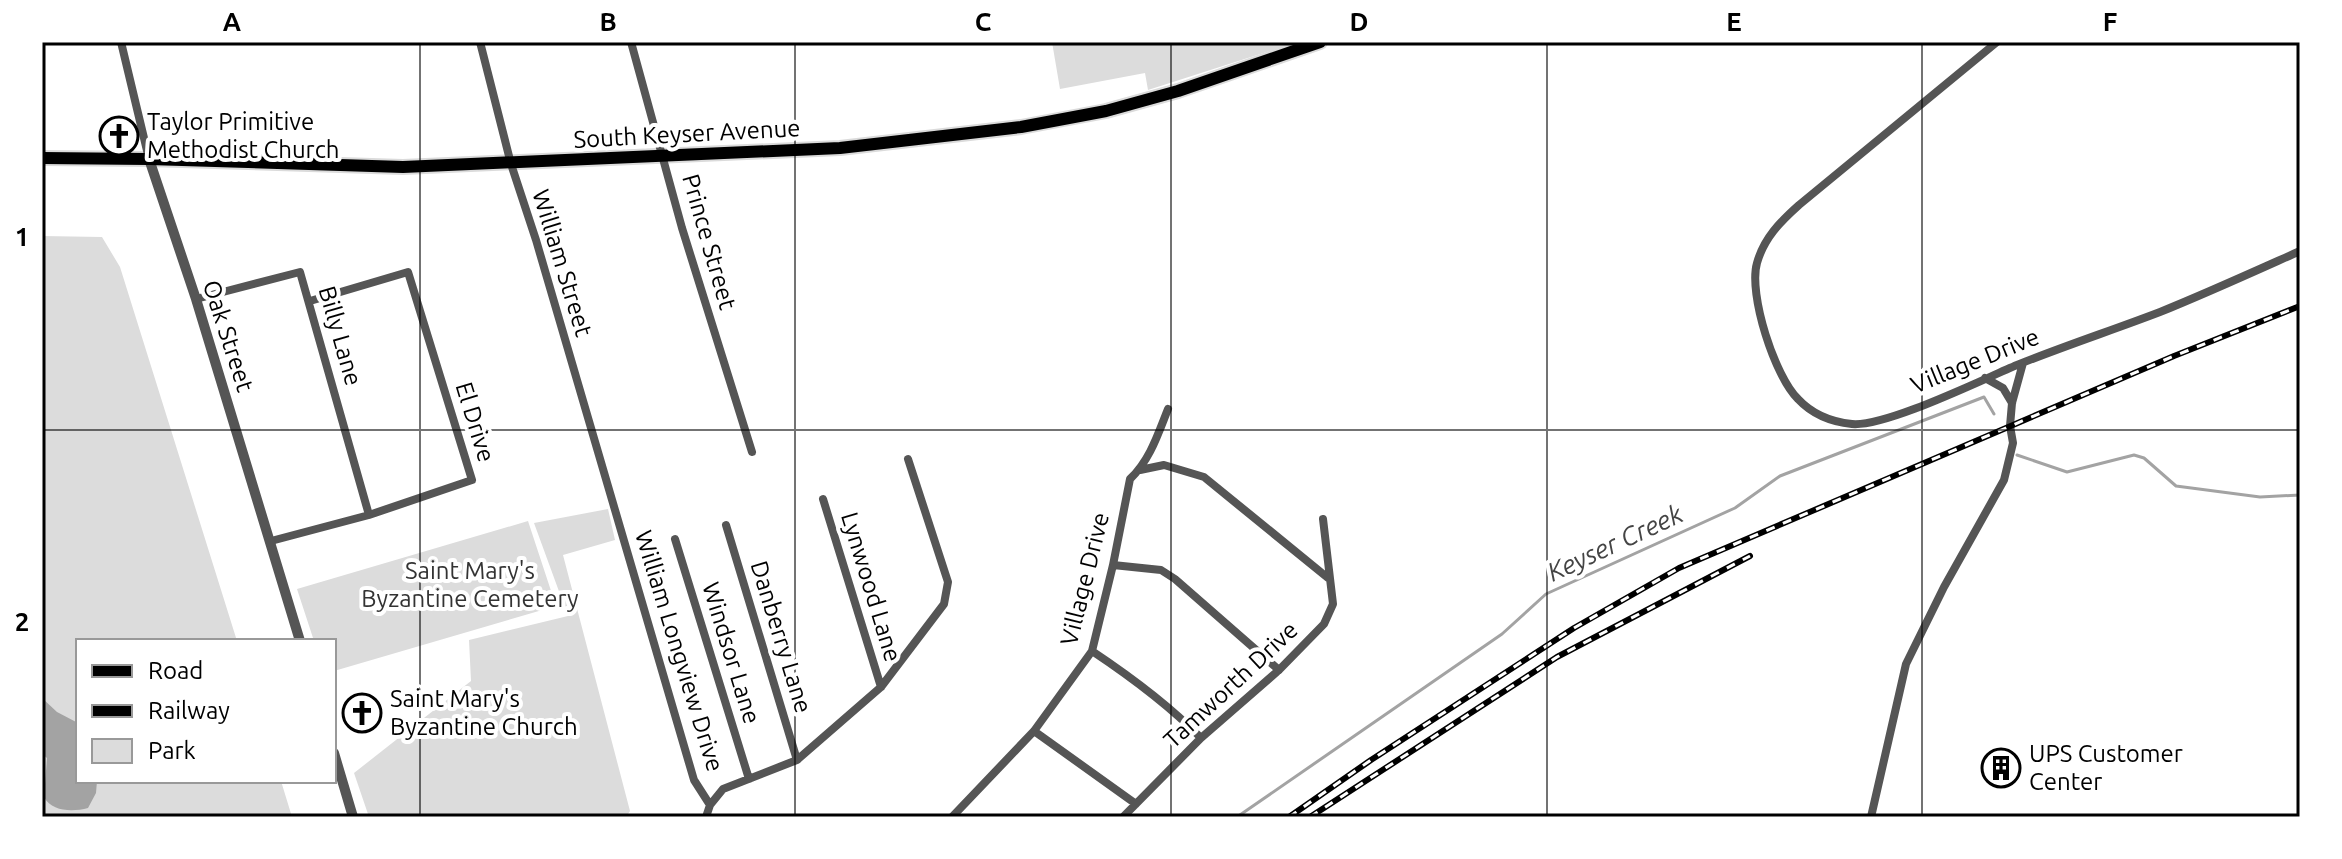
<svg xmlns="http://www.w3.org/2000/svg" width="2342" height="859" font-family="Ubuntu,sans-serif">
<rect width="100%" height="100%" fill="#fff"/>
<path fill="#dcdcdc" d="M 1052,42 L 1298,42 L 1148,90 L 1145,73 L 1060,89 Z
M 42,236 L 102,237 L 120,267 L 237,641 L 78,641 L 78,781 L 281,781 L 292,817 L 42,817 Z
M 608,509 L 615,540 L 563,555 L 630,811 L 626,817 L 369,817 L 354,773 L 471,681 L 469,640 L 568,616 L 534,523 Z
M 528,521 L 556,606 L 334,671 L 334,641 L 314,641 L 297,589 Z"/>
<path fill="#a3a3a3" d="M 42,698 L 57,712 L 78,723 L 78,781 L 97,781 L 96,793 L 88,808 C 73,812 52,812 44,797 L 47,758 L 42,754 Z"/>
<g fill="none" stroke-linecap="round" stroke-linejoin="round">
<path stroke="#a3a3a3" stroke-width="3" d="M 2017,455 L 2067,472 L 2134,455 L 2144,458 L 2176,486 L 2260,497 L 2300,495
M 1237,817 L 1502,634 L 1546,594 L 1735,508 L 1780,476 L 1984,397 L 1994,414"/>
<g stroke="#dbdbdb" stroke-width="16">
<path id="primary" d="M 42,158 L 149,159 L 403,167 L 840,148 L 1021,127 L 1106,111 L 1178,91 L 1320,42"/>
</g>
<path stroke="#555" stroke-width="8" d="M 121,42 L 149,159
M 480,42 L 511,164 L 536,240 L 694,780 L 710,805
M 631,42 L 682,228 L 752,452
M 1997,42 L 1799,205 C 1780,222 1764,238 1757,263 C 1748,294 1775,377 1798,399 C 1812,414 1832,422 1852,424 C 1886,427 1981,380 2017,365 C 2064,346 2113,330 2160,312 C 2207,293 2253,272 2300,251
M 196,299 L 300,272 L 369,515
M 1985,378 L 2003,388 L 2012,403
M 1140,470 L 1164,465 L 1204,477 L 1328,578
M 823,499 L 881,687
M 726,525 L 797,760
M 675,539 L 749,779
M 271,541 L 369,515 L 472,480 L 408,272 L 310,301
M 1113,565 L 1161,570 L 1175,579 L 1279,670
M 1092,651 C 1131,677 1168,704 1201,738
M 1034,731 L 1136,804
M 706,817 L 710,805 L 723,789 L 797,760 L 881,687 L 944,604 L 948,582 L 908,459
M 952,817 L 1034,731 L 1092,651 L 1113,565 L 1130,479 C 1150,460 1158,434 1168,409
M 1123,817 L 1201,738 L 1279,670 L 1324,624 L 1333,604 L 1323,519
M 1871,817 L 1906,664 L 1944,587 L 2004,480 L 2013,443 L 2010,426 L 2012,403 L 2023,363"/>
<path stroke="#555" stroke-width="10" d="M 149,159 L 196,299 L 300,641
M 334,753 L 353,817"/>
<use href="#primary" stroke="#000" stroke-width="12"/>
<g stroke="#000" stroke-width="6">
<path id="rail" d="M 1289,817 L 1371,760 L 1574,628 L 1679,568 L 2174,356 L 2300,306
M 1310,817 L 1557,657 L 1750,556"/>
</g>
<use href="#rail" stroke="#fff" stroke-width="3" stroke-dasharray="9" stroke-linecap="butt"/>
</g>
<path fill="none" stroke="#000" stroke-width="2" stroke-opacity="0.55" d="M 420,42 L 420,817M 795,42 L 795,817M 1171,42 L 1171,817M 1547,42 L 1547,817M 1922,42 L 1922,817M 42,430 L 2300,430"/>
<defs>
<g id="church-ring" transform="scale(2)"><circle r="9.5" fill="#fff" stroke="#000" stroke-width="1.5"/><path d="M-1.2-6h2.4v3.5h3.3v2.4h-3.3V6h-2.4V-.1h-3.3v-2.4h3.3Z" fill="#000"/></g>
<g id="building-ring" transform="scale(2)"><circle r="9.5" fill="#fff" stroke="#000" stroke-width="1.5"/><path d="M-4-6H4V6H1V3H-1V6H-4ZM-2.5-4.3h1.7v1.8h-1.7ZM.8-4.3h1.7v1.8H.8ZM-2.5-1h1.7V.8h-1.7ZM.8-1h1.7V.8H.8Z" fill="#000"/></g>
</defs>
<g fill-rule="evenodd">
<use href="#church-ring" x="119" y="136"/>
<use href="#church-ring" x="362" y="713"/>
<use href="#building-ring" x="2001" y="768"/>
</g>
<g text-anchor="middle" stroke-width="8" stroke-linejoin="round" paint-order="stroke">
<g font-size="24" fill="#000" stroke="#fff" text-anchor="start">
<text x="147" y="130">Taylor Primitive<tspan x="147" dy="28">Methodist Church</tspan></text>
<text x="390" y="707">Saint Mary's<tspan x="390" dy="28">Byzantine Church</tspan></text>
<text x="2029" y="762">UPS Customer<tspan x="2029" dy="28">Center</tspan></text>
</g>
<g font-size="24" fill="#000" stroke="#fff">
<text transform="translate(687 134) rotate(-3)" y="8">South Keyser Avenue</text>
<text transform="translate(709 242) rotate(74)" y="8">Prince Street</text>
<text transform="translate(562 263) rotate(73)" y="8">William Street</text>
<text transform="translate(228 336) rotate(72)" y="8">Oak Street</text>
<text transform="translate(340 336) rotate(74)" y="8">Billy Lane</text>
<text transform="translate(1975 361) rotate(-22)" y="8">Village Drive</text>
<text transform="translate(475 422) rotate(73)" y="8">El Drive</text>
<text transform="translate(1085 579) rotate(-76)" y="8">Village Drive</text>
<text transform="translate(871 587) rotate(73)" y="8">Lynwood Lane</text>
<text transform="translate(781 637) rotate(73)" y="8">Danberry Lane</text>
<text transform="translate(679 651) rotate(73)" y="8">William Longview Drive</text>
<text transform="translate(731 653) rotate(73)" y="8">Windsor Lane</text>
<text transform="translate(1231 685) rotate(-43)" y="8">Tamworth Drive</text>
</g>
<g font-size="24" fill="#333" stroke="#fff">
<text x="470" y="579">Saint Mary's<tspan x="470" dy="28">Byzantine Cemetery</tspan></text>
</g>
<g font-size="26" font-style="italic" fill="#444" stroke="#fff">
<text transform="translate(1615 543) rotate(-25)" y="9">Keyser Creek</text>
</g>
</g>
<rect width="2342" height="859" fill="none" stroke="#ffffff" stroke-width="88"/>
<rect x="76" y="639" width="260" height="144" fill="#ffffff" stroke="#999999" stroke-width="2"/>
<rect x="92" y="665" width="40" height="12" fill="#000000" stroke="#999999" stroke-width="2"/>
<text x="148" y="679" font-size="24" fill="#000000">Road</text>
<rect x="92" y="705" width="40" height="12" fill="#000000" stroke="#999999" stroke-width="2"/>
<text x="148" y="719" font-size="24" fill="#000000">Railway</text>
<rect x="92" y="739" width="40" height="24" fill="#dcdcdc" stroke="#999999" stroke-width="2"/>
<text x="148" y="759" font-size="24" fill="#000000">Park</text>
<rect x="44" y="44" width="2254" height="771" fill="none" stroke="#000" stroke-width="3"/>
<g font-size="26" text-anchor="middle" font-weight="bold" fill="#000">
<text x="232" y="31">A</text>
<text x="608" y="31">B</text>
<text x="983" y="31">C</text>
<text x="1359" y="31">D</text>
<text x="1734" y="31">E</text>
<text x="2110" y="31">F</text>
<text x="22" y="246">1</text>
<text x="22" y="631">2</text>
</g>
</svg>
